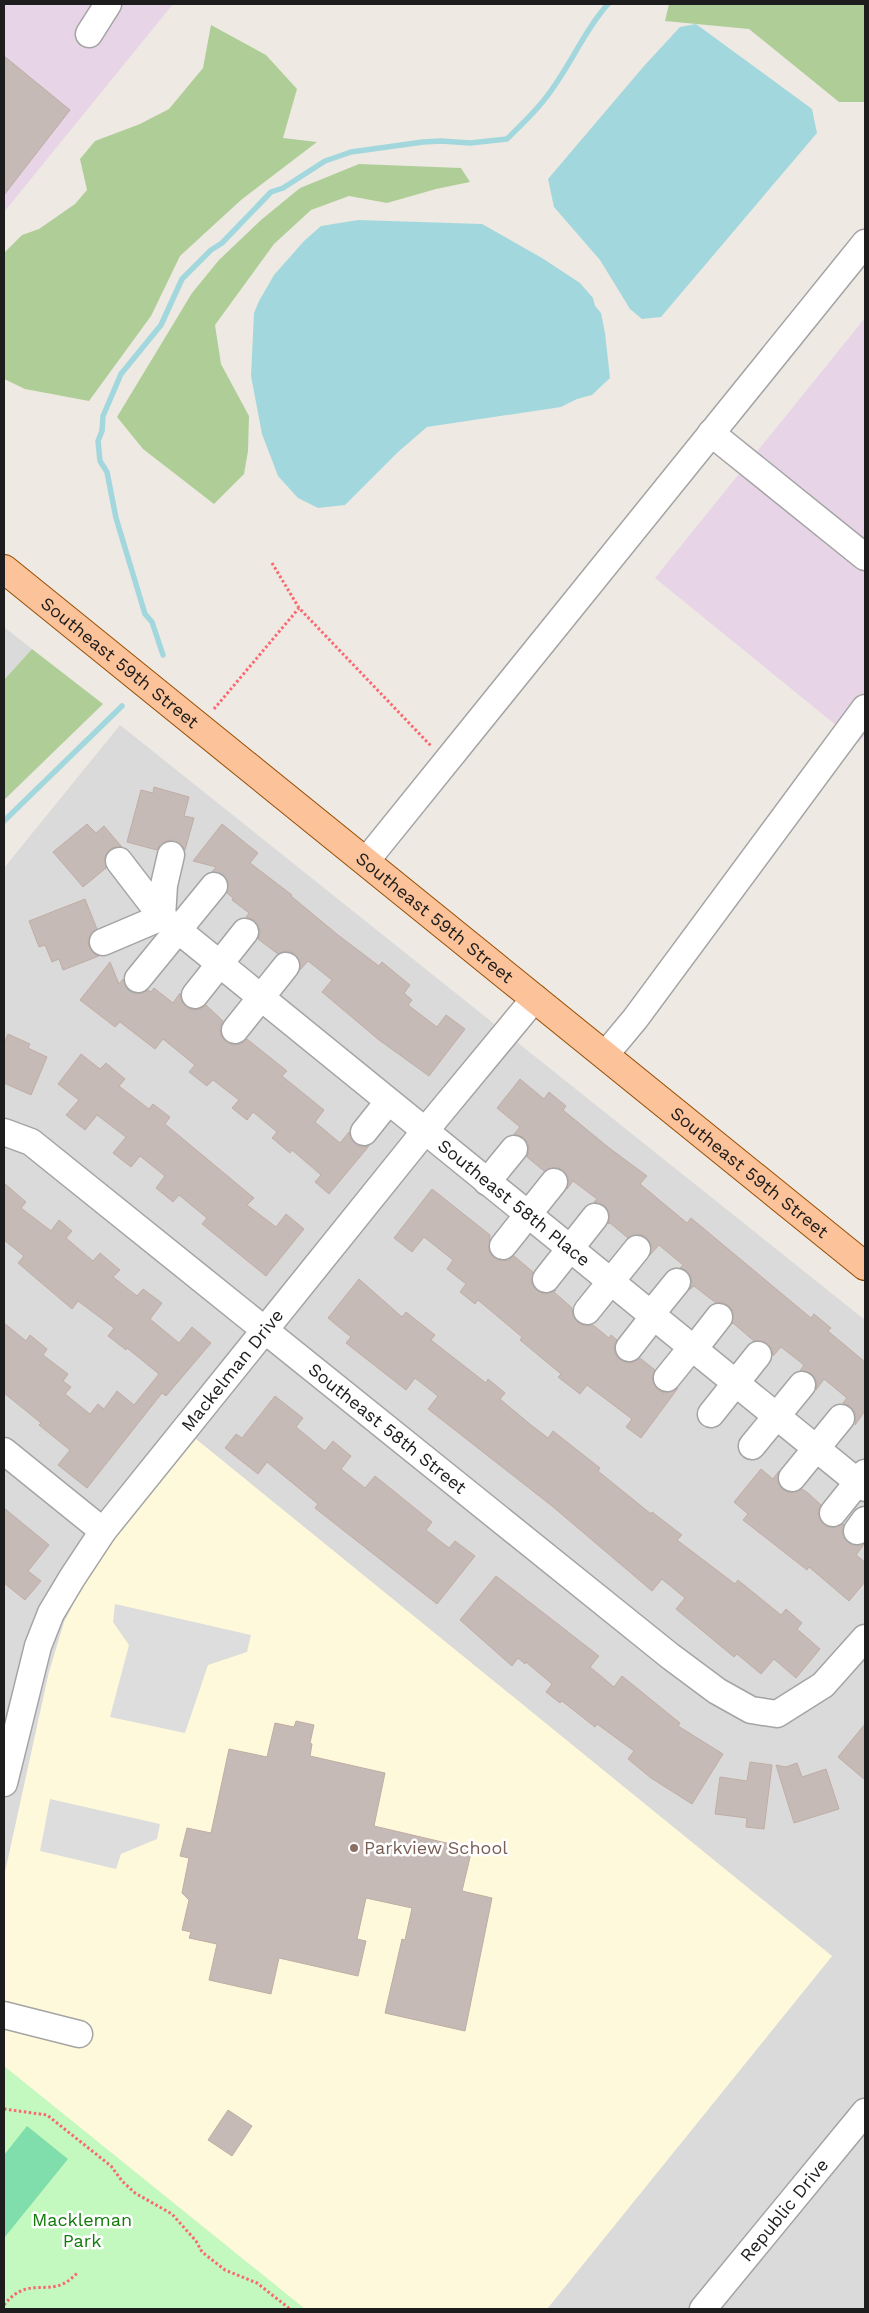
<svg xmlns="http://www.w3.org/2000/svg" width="869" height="2313" font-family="'Work Sans',sans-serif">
<rect width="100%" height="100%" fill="#eee9e3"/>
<path fill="#dbdada" d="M 4,627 L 32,649 L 4,680 Z
M 120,725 L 865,1320 L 865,2309 L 547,2309 L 832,1956 L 49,1672 L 4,1877 L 4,868 Z"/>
<path fill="#e7d4e7" d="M 4,4 L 173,4 L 4,212 Z
M 865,318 L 865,735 L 858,743 L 655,578 Z"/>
<path fill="#fff9db" d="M 196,1439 L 832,1956 L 547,2309 L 305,2309 L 4,2066 L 4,1877 L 49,1672 L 64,1622 L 84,1583 L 110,1544 Z"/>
<path fill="#afce97" d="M 669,4 L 865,4 L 865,102 L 839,102 L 749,29 L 665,21 Z
M 211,25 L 266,55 L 297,89 L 283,138 L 317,142 L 241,200 L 180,256 L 151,316 L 89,401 L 25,389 L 4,379 L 4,253 L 22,235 L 39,229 L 75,204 L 87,190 L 80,159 L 95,141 L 140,124 L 169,109 L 203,68 Z
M 359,164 L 461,168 L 470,182 L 436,189 L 387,203 L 349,196 L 311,210 L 274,244 L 215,325 L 221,364 L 249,416 L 248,451 L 244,474 L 214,504 L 143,449 L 117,417 L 192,293 L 219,260 L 261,220 L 300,188 Z
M 32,649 L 103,704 L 4,800 L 4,680 Z"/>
<path fill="#c3f9be" d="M 4,2066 L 305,2309 L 4,2309 Z"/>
<path fill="#7fdeab" d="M 27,2126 L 68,2159 L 4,2238 L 4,2155 Z"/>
<path fill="#ddd" d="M 115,1604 L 251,1635 L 247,1652 L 208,1665 L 185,1733 L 110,1717 L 129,1645 L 113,1622 Z
M 50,1799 L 160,1824 L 157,1839 L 121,1854 L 116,1869 L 40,1851 Z"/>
<path fill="#a2d8dd" d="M 696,24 L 812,109 L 817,133 L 661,317 L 642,319 L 630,309 L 600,260 L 554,207 L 548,179 L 644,66 L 680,27 Z
M 358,220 L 482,224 L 542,258 L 580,283 L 593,298 L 595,306 L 601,313 L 605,333 L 610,378 L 592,395 L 577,399 L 561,407 L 427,427 L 398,452 L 345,505 L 318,508 L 298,498 L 278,476 L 262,434 L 251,376 L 254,313 L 259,301 L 274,275 L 304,241 L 321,226 Z"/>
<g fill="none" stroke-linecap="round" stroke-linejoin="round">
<path stroke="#a2d8dd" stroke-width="5.5" d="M 163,655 L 152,622 L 145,614 L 116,518 L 107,472 L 100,461 L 98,441 L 102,431 L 103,416 L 121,374 L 161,325 L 182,279 L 211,250 L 222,243 L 271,192 L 283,188 L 325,161 L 351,152 L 423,142 L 441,141 L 470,143 L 507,139 C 519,127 533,114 544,100 C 569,70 582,33 608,4
M 4,821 L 122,706"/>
</g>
<path fill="#c6bab6" stroke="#c0ada5" d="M 4,56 L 70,110 L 4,195 Z
M 154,787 L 189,797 L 184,816 L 194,818 L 185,850 L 181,844 L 174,840 L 166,841 L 160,844 L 157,850 L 127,842 L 141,790 L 153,793 Z
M 87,824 L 96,833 L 104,826 L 122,847 L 117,846 L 110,849 L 105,856 L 106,868 L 83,887 L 53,852 Z
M 222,824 L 258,853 L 250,863 L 292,895 L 291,896 L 338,935 L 379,966 L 382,962 L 410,985 L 404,993 L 412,1000 L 408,1005 L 437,1027 L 446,1015 L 465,1029 L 429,1076 L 379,1040 L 322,992 L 332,980 L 308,961 L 300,970 L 300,961 L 295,954 L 288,951 L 278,954 L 258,939 L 260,934 L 259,926 L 254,920 L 246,917 L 249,913 L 232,900 L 233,898 L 227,893 L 228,881 L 224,875 L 212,872 L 216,867 L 193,861 Z
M 85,899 L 97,929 L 91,933 L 88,940 L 89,947 L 94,954 L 99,956 L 63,970 L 59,959 L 52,962 L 45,945 L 39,947 L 29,921 Z
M 110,962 L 119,984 L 123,979 L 128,990 L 135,994 L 143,993 L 148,990 L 151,992 L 154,988 L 173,1003 L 180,993 L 181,1000 L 185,1006 L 192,1010 L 200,1009 L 206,1005 L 223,1021 L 220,1028 L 221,1036 L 225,1041 L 233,1045 L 241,1044 L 247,1039 L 287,1071 L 282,1076 L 324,1110 L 315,1122 L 340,1143 L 349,1132 L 350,1138 L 355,1144 L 361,1147 L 369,1146 L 329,1194 L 315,1182 L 321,1175 L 292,1150 L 290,1153 L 272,1138 L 277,1132 L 253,1112 L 247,1120 L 232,1108 L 239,1100 L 213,1080 L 207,1086 L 189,1072 L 195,1065 L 163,1039 L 155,1049 L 120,1022 L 115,1027 L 80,1000 Z
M 8,1034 L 30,1044 L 28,1048 L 47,1057 L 31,1095 L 4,1083 L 4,1044 Z
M 81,1054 L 100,1069 L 106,1063 L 125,1079 L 119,1086 L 149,1109 L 153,1104 L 170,1117 L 165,1124 L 254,1198 L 247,1205 L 276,1227 L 286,1214 L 304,1229 L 266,1276 L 202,1224 L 207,1218 L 179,1195 L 173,1202 L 156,1188 L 165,1176 L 140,1156 L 131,1167 L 113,1153 L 126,1137 L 97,1115 L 85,1130 L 66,1115 L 79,1100 L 58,1084 Z
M 520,1079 L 544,1099 L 549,1092 L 566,1106 L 563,1110 L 608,1147 L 647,1176 L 640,1184 L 687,1223 L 691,1218 L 811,1318 L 814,1314 L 831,1328 L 828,1331 L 865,1362 L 865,1411 L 855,1425 L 855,1412 L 850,1406 L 843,1403 L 847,1398 L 824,1379 L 816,1390 L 816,1380 L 812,1374 L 800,1371 L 804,1365 L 781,1347 L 773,1356 L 772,1349 L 767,1343 L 754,1341 L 733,1323 L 732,1324 L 733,1312 L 729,1306 L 722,1302 L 716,1303 L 694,1286 L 689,1290 L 692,1284 L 691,1276 L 687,1271 L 680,1268 L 683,1265 L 659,1245 L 650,1255 L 651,1244 L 646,1237 L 639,1234 L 628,1238 L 610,1223 L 608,1224 L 610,1219 L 609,1211 L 604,1205 L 594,1202 L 597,1199 L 573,1181 L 567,1189 L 568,1177 L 563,1170 L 556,1167 L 544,1171 L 527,1157 L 529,1151 L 528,1143 L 523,1137 L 514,1134 L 520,1127 L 497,1108 Z
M 4,1183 L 26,1202 L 21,1208 L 51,1231 L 59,1220 L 72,1231 L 66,1238 L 93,1261 L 100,1253 L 120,1270 L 113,1277 L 137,1296 L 143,1289 L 162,1303 L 150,1319 L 179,1343 L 192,1327 L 211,1343 L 166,1396 L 162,1393 L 87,1488 L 58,1465 L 70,1450 L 39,1425 L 41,1423 L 4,1393 L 4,1323 L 26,1341 L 30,1335 L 47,1349 L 43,1355 L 68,1374 L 63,1381 L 71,1387 L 65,1394 L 90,1414 L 98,1404 L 104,1409 L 117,1391 L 134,1405 L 159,1374 L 127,1348 L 126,1350 L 108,1336 L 114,1328 L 78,1301 L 72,1309 L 18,1263 L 24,1256 L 4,1240 Z
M 432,1189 L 490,1235 L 489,1251 L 493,1257 L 501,1261 L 509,1260 L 514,1256 L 533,1272 L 532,1284 L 536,1290 L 544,1294 L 556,1290 L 554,1292 L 572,1308 L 573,1316 L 577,1322 L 584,1326 L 593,1325 L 609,1338 L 611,1335 L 617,1340 L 614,1346 L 615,1353 L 619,1359 L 627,1363 L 634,1362 L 640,1358 L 655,1370 L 652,1376 L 653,1383 L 658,1390 L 665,1393 L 678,1388 L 641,1438 L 626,1427 L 632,1419 L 587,1385 L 580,1394 L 558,1377 L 561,1374 L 520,1340 L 522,1337 L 478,1300 L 475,1304 L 460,1292 L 466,1284 L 447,1269 L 453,1260 L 424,1237 L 412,1252 L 394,1238 Z
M 359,1279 L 402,1317 L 406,1312 L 435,1335 L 431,1340 L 486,1383 L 488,1379 L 505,1393 L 500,1399 L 531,1425 L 548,1438 L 553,1431 L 600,1468 L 598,1471 L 651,1514 L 652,1512 L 682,1535 L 677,1540 L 735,1584 L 738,1580 L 781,1615 L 786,1609 L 802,1623 L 797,1629 L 820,1649 L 796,1678 L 774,1659 L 761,1674 L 737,1654 L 734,1657 L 676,1609 L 685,1598 L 662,1579 L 652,1591 L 552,1506 L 428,1409 L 438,1396 L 415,1378 L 406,1390 L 346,1343 L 351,1337 L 328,1318 Z
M 275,1396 L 303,1418 L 296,1427 L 325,1451 L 333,1441 L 351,1456 L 341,1469 L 365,1488 L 375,1476 L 432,1522 L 426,1530 L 449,1548 L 455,1541 L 475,1556 L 437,1604 L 315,1508 L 318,1504 L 267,1462 L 258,1474 L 225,1448 L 236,1434 L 242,1438 Z
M 761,1469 L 773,1479 L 779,1471 L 778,1483 L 783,1490 L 790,1493 L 802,1489 L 808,1493 L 821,1505 L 818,1511 L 819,1518 L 824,1525 L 831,1528 L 844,1524 L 843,1537 L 849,1543 L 856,1546 L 865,1543 L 856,1555 L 865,1562 L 865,1582 L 849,1601 L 809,1567 L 807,1570 L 743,1520 L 748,1514 L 734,1502 Z
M 4,1508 L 49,1545 L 28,1571 L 41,1581 L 25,1600 L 4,1583 Z
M 496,1576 L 599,1656 L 590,1667 L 614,1687 L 622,1676 L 680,1723 L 678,1726 L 723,1754 L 692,1804 L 651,1778 L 628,1759 L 634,1751 L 597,1724 L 595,1727 L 562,1701 L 560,1703 L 546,1692 L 552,1684 L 526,1662 L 525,1664 L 518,1658 L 512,1666 L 460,1620 Z
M 296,1721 L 314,1725 L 310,1743 L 312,1744 L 310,1756 L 385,1773 L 374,1826 L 472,1849 L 462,1891 L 492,1898 L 465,2031 L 385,2013 L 402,1939 L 405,1940 L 412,1908 L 366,1898 L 357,1939 L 366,1941 L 358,1976 L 279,1958 L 271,1994 L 209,1980 L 217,1944 L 189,1938 L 191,1932 L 182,1930 L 189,1900 L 182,1893 L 189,1858 L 180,1856 L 187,1828 L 211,1833 L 229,1749 L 267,1757 L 275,1723 L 294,1727 Z
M 865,1724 L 865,1780 L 838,1757 Z
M 750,1762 L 772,1765 L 764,1829 L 746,1827 L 747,1818 L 715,1814 L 720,1777 L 747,1781 Z
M 797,1763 L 802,1777 L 826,1769 L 839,1809 L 794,1823 L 776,1765 L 786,1767 Z
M 228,2110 L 252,2126 L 232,2156 L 208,2140 Z"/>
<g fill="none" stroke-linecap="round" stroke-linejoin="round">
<g stroke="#a4a4a4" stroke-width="29">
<g id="minor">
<path d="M 89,34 L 108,4"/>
<path d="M 711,433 L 865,557"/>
<path id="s1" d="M 119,861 L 162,917 L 865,1488"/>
<path d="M 366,861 L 865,243"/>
<path d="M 103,942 L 162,917 L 164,885 L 171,855"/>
<path d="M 138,979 L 214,886"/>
<path d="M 195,995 L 245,932"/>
<path d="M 235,1030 L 286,966"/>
<path d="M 605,1055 L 635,1019 L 865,708"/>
<path id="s2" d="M 4,1132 L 31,1142 L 670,1656 L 717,1691 L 751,1710 L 777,1714 L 823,1685 L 865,1638"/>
<path d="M 364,1132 L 388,1102"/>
<path d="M 487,1182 L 514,1149"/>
<path d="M 503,1246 L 554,1182"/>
<path d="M 546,1279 L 595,1217"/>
<path d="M 587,1311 L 637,1249"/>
<path d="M 651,1314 L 677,1282"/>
<path d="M 629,1348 L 654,1316"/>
<path d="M 694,1349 L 719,1317"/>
<path d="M 667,1378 L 692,1347"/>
<path d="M 711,1414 L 758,1355"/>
<path d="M 752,1446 L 802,1385"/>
<path d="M 4,1451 L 103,1531"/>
<path d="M 792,1478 L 841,1418"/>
<path d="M 833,1513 L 865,1473"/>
<path d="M 857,1531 L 865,1520"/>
<path id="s3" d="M 4,1783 L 38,1646 L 51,1613 L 72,1578 L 103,1531 L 425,1131 L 535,998"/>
<path d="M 4,2015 L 79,2034"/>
<path id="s4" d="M 703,2309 L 865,2112"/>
</g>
</g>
<g stroke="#964d00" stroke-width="30">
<g id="major">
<path id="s5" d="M 4,569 L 865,1266"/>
</g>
</g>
<path stroke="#fb676f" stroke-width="3" stroke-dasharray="2.5 2.5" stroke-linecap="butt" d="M 272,563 L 299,608 L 432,747
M 214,709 L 299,608
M 4,2109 L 47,2115 L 111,2166 L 122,2181 L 135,2193 L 172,2214 L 196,2241 L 202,2252 L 225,2270 L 257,2283 L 290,2309
M 4,2305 C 30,2272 51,2302 77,2273"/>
<use href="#minor" stroke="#fff" stroke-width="26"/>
<use href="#major" stroke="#fcc39a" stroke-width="28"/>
</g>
<circle fill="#8d6e63" stroke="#fff" stroke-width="2" cx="354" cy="1848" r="5"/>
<g text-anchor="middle" stroke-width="5" stroke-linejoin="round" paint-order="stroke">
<g font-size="18" fill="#1d1d1d" stroke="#fff">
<text dy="6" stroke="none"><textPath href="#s5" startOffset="149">Southeast 59th Street</textPath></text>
<text dy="6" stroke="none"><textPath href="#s5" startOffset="554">Southeast 59th Street</textPath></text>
<text dy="6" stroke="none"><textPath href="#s5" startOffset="959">Southeast 59th Street</textPath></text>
<text dy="6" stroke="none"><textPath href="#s1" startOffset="524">Southeast 58th Place</textPath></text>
<text dy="6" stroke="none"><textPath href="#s3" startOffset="480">Mackelman Drive</textPath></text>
<text dy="6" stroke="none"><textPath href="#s2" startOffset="486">Southeast 58th Street</textPath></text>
<text dy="6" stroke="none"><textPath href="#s4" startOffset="128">Republic Drive</textPath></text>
</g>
<g font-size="18" fill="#785e54" stroke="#fff" text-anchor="start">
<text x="364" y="1854">Parkview School</text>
</g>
<g font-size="18" fill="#127b0a" stroke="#fff">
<text x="82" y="2226">Mackleman<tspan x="82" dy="21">Park</tspan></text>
</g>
</g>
<rect width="869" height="2313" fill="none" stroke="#1d1d1d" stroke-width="10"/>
</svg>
